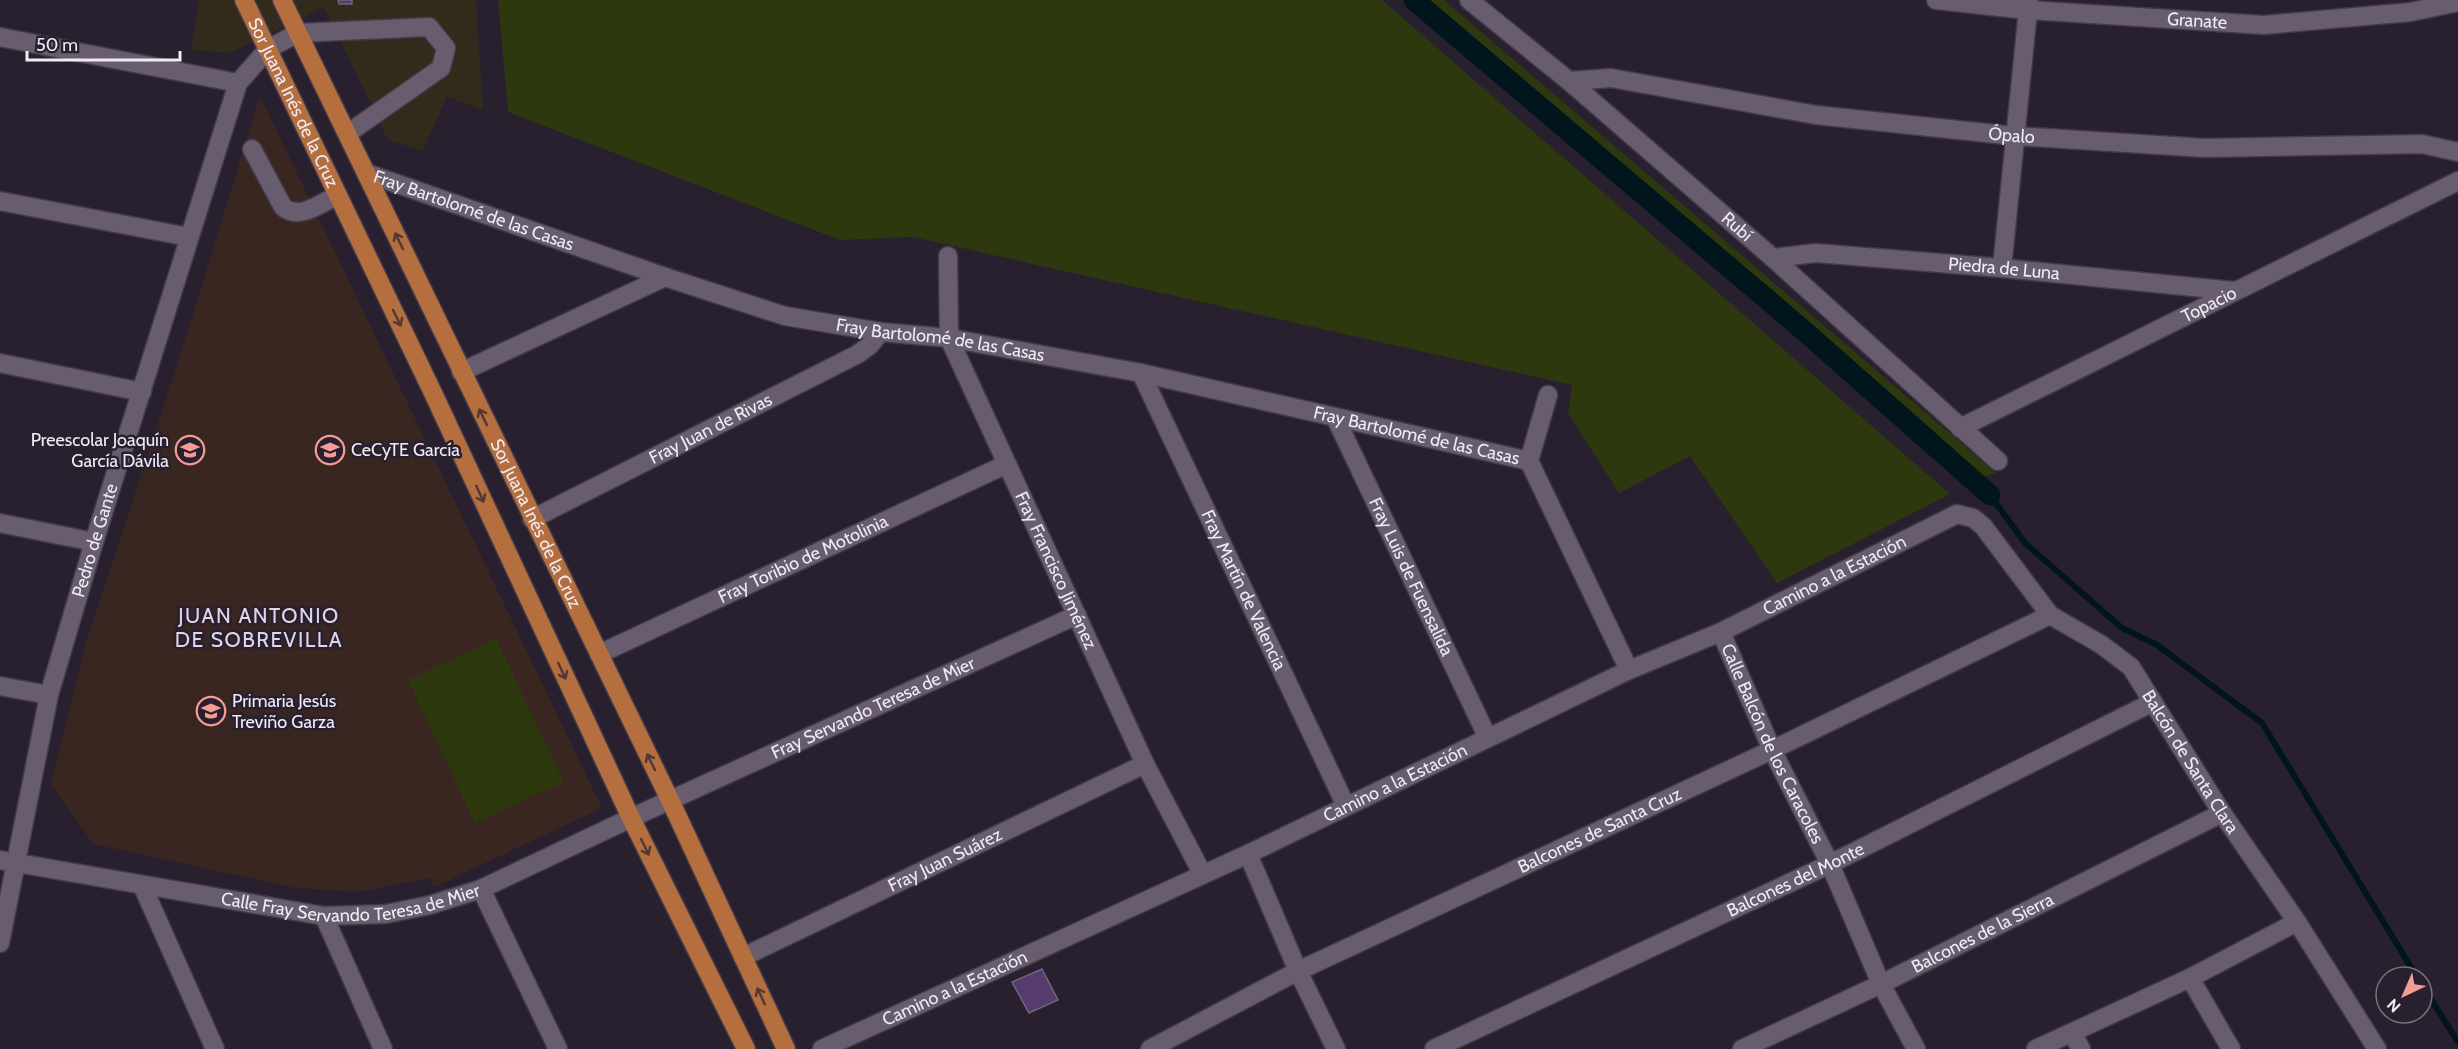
<svg xmlns="http://www.w3.org/2000/svg" width="2458" height="1049" font-family="Cabin,sans-serif">
<rect width="100%" height="100%" fill="#28202f"/>
<path fill="#322a1a" d="M 199,0 L 476,0 L 483,110 L 447,97 L 423,151 L 388,140 L 324,7 L 230,53 L 191,50 Z"/>
<path fill="#392621" d="M 260,96 L 602,808 L 434,887 L 429,878 L 359,892 L 296,888 L 93,844 L 51,784 L 87,639 L 183,347 Z"/>
<path fill="#2e380e" d="M 498,0 L 1382,0 L 1950,494 L 1777,583 L 1690,456 L 1619,493 L 1568,413 L 1572,385 L 913,237 L 840,240 L 508,112 Z
M 1429,0 L 1444,0 L 1996,473 L 1982,477 Z
M 496,639 L 564,782 L 475,823 L 408,680 Z"/>
<g fill="none" stroke-linecap="round" stroke-linejoin="round">
<path stroke="#00151c" stroke-width="6" d="M 1990,495 L 2025,543 L 2122,628 L 2157,645 L 2262,723 L 2417,977
M 2422,985 L 2458,1042"/>
<path stroke="#00151c" stroke-width="21" d="M 1414,0 L 1802,329 L 1990,495"/>
</g>
<path fill="#583b6e" stroke="#706778" stroke-width="1.5" d="M 338,0 L 352,0 L 352,4 L 339,4 Z
M 1042,969 L 1058,1000 L 1029,1013 L 1012,982 Z"/>
<g fill="none" stroke-linecap="round" stroke-linejoin="round">
<g stroke="#423a48" stroke-width="21">
<g id="minor">
<path id="s1" d="M 1469,0 L 1569,81 L 1773,258 L 1998,461"/>
<path id="s2" d="M 1936,0 L 2028,10 L 2264,25 L 2411,12 L 2458,2"/>
<path d="M 0,37 L 238,83"/>
<path id="s3" d="M 1569,81 L 1611,78 L 1816,115 L 2015,136 L 2205,148 L 2422,144 L 2458,152"/>
<path d="M 252,149 L 283,207 C 299,221 321,203 338,195"/>
<path id="s4" d="M 366,173 L 665,277 L 785,316 L 881,332 L 949,338 L 1141,373 L 1529,461"/>
<path d="M 0,201 L 189,237"/>
<path id="s5" d="M 948,256 L 949,338 L 1145,764 L 1202,873"/>
<path id="s6" d="M 1773,258 L 1816,253 L 2002,268 L 2234,291"/>
<path d="M 2002,268 L 2029,0"/>
<path d="M 0,363 L 142,392"/>
<path d="M 461,372 L 665,277"/>
<path id="s7" d="M 1141,373 L 1346,806"/>
<path d="M 1548,395 L 1529,461 L 1629,670"/>
<path id="s8" d="M 1335,417 L 1487,736"/>
<path id="s9" d="M 1960,428 L 2458,181"/>
<path id="s10" d="M 532,519 L 858,354 L 870,345 L 881,332"/>
<path d="M 0,523 L 94,542"/>
<path id="s11" d="M 1721,632 L 1772,750 L 1830,864 L 1881,984 L 1916,1049"/>
<path id="s12" d="M 599,654 L 1007,464"/>
<path d="M 0,686 L 49,695"/>
<path d="M 1248,854 L 1298,971 L 1336,1049"/>
<path id="s13" d="M 0,860 L 324,916 L 386,914 L 430,905 L 481,889 L 631,818 L 1077,615"/>
<path d="M 142,885 L 215,1049"/>
<path d="M 481,889 L 558,1049"/>
<path d="M 324,916 L 383,1049"/>
<path id="s14" d="M 0,943 L 49,695 L 94,542 L 238,83 L 268,49 L 298,33 L 429,27 L 446,48 L 441,68 L 347,134"/>
<path id="s15" d="M 743,957 L 1145,764"/>
<path d="M 2190,978 L 2231,1049"/>
<path d="M 2072,1033 L 2081,1049"/>
<path id="s16" d="M 822,1049 L 1248,854 L 1629,670 L 1721,632 L 1957,514 L 1973,518 L 1983,526 L 2050,615 L 2102,645 L 2131,667 L 2222,813 L 2297,922 L 2377,1049"/>
<path id="s17" d="M 1150,1049 L 1298,971 L 1772,750 L 2050,615"/>
<path id="s18" d="M 1434,1049 L 1830,864 L 2153,702"/>
<path id="s19" d="M 1742,1049 L 1881,984 L 2222,813"/>
<path d="M 2036,1049 L 2190,978 L 2297,922"/>
</g>
</g>
<g stroke="#423a48" stroke-width="21">
<g id="major">
<path id="s20" d="M 244,0 L 434,395 L 631,818 L 746,1049"/>
<path id="s21" d="M 282,0 L 670,800 L 786,1049"/>
</g>
</g>
<use href="#minor" stroke="#675d6e" stroke-width="18"/>
<use href="#major" stroke="#b56e3e" stroke-width="18"/>
</g>
<defs><path id="oneway-shaft" d="M-6 0H5M1.5-3L5.5 0L1.5 3" fill="none" stroke-width="1.6" stroke-linecap="round" stroke-linejoin="round" transform="scale(1.5)"/></defs>
<g stroke="#523734">
<use href="#oneway-shaft" transform="translate(399 241) rotate(-116)"/>
<use href="#oneway-shaft" transform="translate(397 318) rotate(64)"/>
<use href="#oneway-shaft" transform="translate(483 417) rotate(-116)"/>
<use href="#oneway-shaft" transform="translate(480 494) rotate(65)"/>
<use href="#oneway-shaft" transform="translate(562 671) rotate(65)"/>
<use href="#oneway-shaft" transform="translate(651 762) rotate(-116)"/>
<use href="#oneway-shaft" transform="translate(645 847) rotate(64)"/>
<use href="#oneway-shaft" transform="translate(761 996) rotate(-115)"/>
</g>
<defs>
<g id="school-ring" transform="scale(1.5)"><circle r="9.5" fill="#28202f" stroke="#f59c94" stroke-width="1.5"/><path d="M0-5L7-2L0 1L-7-2ZM-4 1L0 2.5L4 1V4Q0 6-4 4Z" fill="#f59c94"/></g>
<g id="university-ring" transform="scale(1.5)"><circle r="9.5" fill="#28202f" stroke="#f59c94" stroke-width="1.5"/><path d="M0-5L7-2L0 1L-7-2ZM-4 1L0 2.5L4 1V4Q0 6-4 4Z" fill="#f59c94"/></g>
</defs>
<g fill-rule="evenodd">
<use href="#school-ring" x="190" y="450"/>
<use href="#university-ring" x="330" y="450"/>
<use href="#school-ring" x="211" y="711"/>
</g>
<g text-anchor="middle" stroke-width="5" stroke-linejoin="round" paint-order="stroke">
<g font-size="18" fill="#efeaf4" stroke="#28202f">
<text dy="6" stroke="none"><textPath href="#s2" startOffset="262">Granate</textPath></text>
<text dy="6" stroke="none"><textPath href="#s20" startOffset="114">Sor Juana Inés de la Cruz</textPath></text>
<text dy="6" stroke="none"><textPath href="#s3" startOffset="447">Ópalo</textPath></text>
<text dy="6" stroke="none"><textPath href="#s4" startOffset="114">Fray Bartolomé de las Casas</textPath></text>
<text dy="6" stroke="none"><textPath href="#s1" startOffset="351">Rubí</textPath></text>
<text dy="6" stroke="none"><textPath href="#s6" startOffset="232">Piedra de Luna</textPath></text>
<text dy="6" stroke="none"><textPath href="#s9" startOffset="278">Topacio</textPath></text>
<text dy="6" stroke="none"><textPath href="#s4" startOffset="600">Fray Bartolomé de las Casas</textPath></text>
<text dy="6" stroke="none"><textPath href="#s10" startOffset="200">Fray Juan de Rivas</textPath></text>
<text dy="6" stroke="none"><textPath href="#s4" startOffset="1086">Fray Bartolomé de las Casas</textPath></text>
<text dy="6" stroke="none"><textPath href="#s21" startOffset="582">Sor Juana Inés de la Cruz</textPath></text>
<text dy="6" stroke="none"><textPath href="#s14" startOffset="414">Pedro de Gante</textPath></text>
<text dy="6" stroke="none"><textPath href="#s12" startOffset="225">Fray Toribio de Motolinia</textPath></text>
<text dy="6" stroke="none"><textPath href="#s5" startOffset="338">Fray Francisco Jiménez</textPath></text>
<text dy="6" stroke="none"><textPath href="#s16" startOffset="1118">Camino a la Estación</textPath></text>
<text dy="6" stroke="none"><textPath href="#s8" startOffset="177">Fray Luis de Fuensalida</textPath></text>
<text dy="6" stroke="none"><textPath href="#s7" startOffset="240">Fray Martín de Valencia</textPath></text>
<text dy="6" stroke="none"><textPath href="#s13" startOffset="921">Fray Servando Teresa de Mier</textPath></text>
<text dy="6" stroke="none"><textPath href="#s11" startOffset="123">Calle Balcón de los Caracoles</textPath></text>
<text dy="6" stroke="none"><textPath href="#s16" startOffset="1604">Balcón de Santa Clara</textPath></text>
<text dy="6" stroke="none"><textPath href="#s16" startOffset="632">Camino a la Estación</textPath></text>
<text dy="6" stroke="none"><textPath href="#s17" startOffset="500">Balcones de Santa Cruz</textPath></text>
<text dy="6" stroke="none"><textPath href="#s15" startOffset="224">Fray Juan Suárez</textPath></text>
<text dy="6" stroke="none"><textPath href="#s18" startOffset="399">Balcones del Monte</textPath></text>
<text dy="6" stroke="none"><textPath href="#s13" startOffset="356">Calle Fray Servando Teresa de Mier</textPath></text>
<text dy="6" stroke="none"><textPath href="#s19" startOffset="267">Balcones de la Sierra</textPath></text>
<text dy="6" stroke="none"><textPath href="#s16" startOffset="146">Camino a la Estación</textPath></text>
</g>
<g font-size="18" fill="#efeaf4" stroke="#28202f" text-anchor="start">
<text x="169" y="446" text-anchor="end">Preescolar Joaquín<tspan x="169" dy="21">García Dávila</tspan></text>
<text x="351" y="456">CeCyTE García</text>
<text x="232" y="707">Primaria Jesús<tspan x="232" dy="21">Treviño Garza</tspan></text>
</g>
<g font-size="21" letter-spacing="1.5" fill="#e0d6e9" stroke="#28202f">
<text x="259" y="623">JUAN ANTONIO<tspan x="259" dy="24">DE SOBREVILLA</tspan></text>
</g>
</g>
<g transform="translate(2404 995) rotate(224)"><circle r="28" fill="#28202f" stroke="#78717e" stroke-width="1.5"/>
<path d="M0-4.5L10 22L0 15L-10 22Z" fill="#f59c94"/>
<text y="-9" font-size="16" font-weight="bold" text-anchor="middle" fill="#efeaf4">N</text>
</g>
<path d="M27 51v9h153v-9" fill="none" stroke="#efeaf4" stroke-width="3"/>
<text x="36" y="51" font-size="18" fill="#efeaf4" stroke="#28202f" stroke-width="4.5" paint-order="stroke">50 m</text>
</svg>
